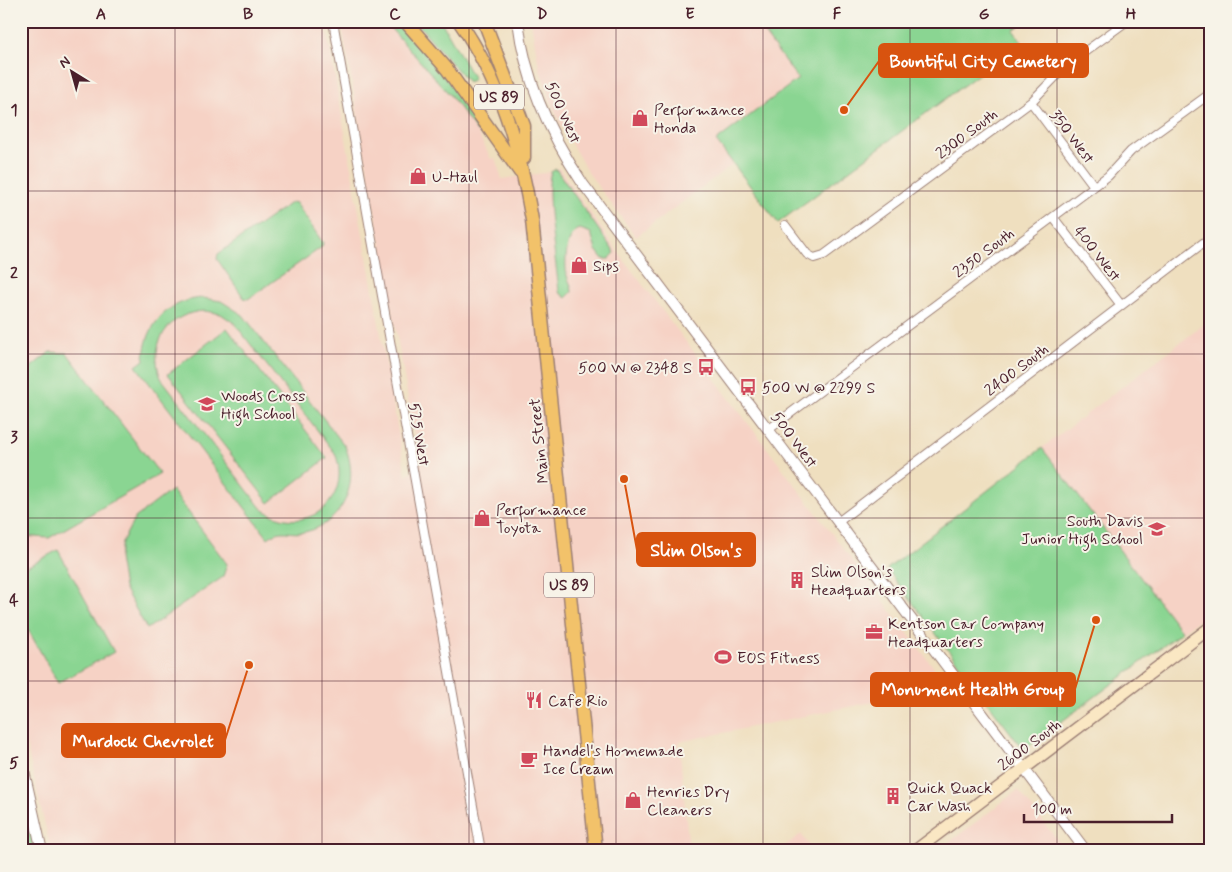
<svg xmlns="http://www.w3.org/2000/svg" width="1232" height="872" font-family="Mynerve,sans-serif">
<rect width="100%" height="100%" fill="#f7f3e8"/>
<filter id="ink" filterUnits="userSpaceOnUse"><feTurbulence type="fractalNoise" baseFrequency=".02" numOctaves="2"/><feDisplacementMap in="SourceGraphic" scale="10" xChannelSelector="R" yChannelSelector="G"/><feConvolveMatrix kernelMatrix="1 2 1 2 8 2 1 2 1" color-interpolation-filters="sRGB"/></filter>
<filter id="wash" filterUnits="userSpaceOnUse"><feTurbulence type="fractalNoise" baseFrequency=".0096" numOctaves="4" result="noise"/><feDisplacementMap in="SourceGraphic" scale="20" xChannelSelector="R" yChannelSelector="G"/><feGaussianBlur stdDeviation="1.12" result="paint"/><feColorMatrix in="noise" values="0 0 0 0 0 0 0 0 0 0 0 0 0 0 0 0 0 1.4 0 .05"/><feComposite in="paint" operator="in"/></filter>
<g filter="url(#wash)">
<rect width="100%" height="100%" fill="#efdfbf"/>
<path fill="#f6d2c5" d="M 21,21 L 325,21 L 406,476 L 420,466 L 341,21 L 384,21 L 459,106 L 477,132 L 491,159 L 495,158 L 502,179 L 551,172 L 559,168 L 617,251 L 951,690 L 863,704 L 679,742 L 689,851 L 51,851 L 21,722 Z
M 531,21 L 755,21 L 798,79 L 716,141 L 733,164 L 636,237 L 587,171 L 562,127 L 552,105 L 539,67 Z
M 1211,319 L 1211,611 L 1182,632 L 1042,448 Z
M 1018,790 L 1066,851 L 938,851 Z
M 801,834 L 813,851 L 778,851 Z"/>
<path fill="#8ad592" stroke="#6a7a5e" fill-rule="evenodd" d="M 384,21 L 398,21 L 448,81 L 481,129 L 477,132 L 450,95 Z
M 415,21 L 441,21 L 474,79 L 468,82 Z
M 755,21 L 1026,21 L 1013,30 L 1022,42 L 778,223 L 716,141 L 798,79 Z
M 556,169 L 615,253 L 609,259 L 603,259 L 596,250 L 591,233 L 580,229 C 566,233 564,263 567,276 C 569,282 572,286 572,292 L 566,298 L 559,292 C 557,268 544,189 551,172 Z
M 292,202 L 296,203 L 323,243 L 322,247 L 248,299 L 244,298 L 217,259 L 218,254 Z
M 203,298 L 221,301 L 243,315 L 345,446 C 360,481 345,523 305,532 C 287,535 283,527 268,538 L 136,366 L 144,360 C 145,325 168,300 203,298 ZM 205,311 L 221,314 L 234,323 L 335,453 C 354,501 303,540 261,508 L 161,378 C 147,344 169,312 205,311 Z
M 227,328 L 327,458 L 269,503 L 168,374 Z
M 50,352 L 67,353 L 160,474 L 49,538 L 21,536 L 21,375 Z
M 1042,448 L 1182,632 L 1026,748 L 1019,744 L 887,569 Z
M 172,490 L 227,564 L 223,577 L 147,629 L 124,588 L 119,558 L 122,542 L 135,518 Z
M 58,550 L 114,652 L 58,683 L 21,617 L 21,570 Z
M 21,785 L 23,792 L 36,851 L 21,851 Z"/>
</g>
<g filter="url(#ink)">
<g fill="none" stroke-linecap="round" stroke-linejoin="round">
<g stroke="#9c7f75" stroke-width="10">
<path id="minor" d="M 333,21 L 481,851
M 1031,102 L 1094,186
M 1053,217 L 1121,305
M 785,225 L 807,254 L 814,258 L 824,255 L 1031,102 L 1068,64 L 1127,21
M 768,430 L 1108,176 L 1131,151 L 1211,93
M 838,522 L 1211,237"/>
</g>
<g stroke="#9c7f75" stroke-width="12">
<path id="tertiary" d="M 518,21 C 525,80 551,136 583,184 L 1086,851
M 21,758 L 42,851"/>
</g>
<g stroke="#9c7f75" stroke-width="14">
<path id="secondary" d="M 915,851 L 1211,627"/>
</g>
<g stroke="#9c7f75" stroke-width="15">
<path id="primary" d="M 405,21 L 447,69 L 520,172
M 459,21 C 500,80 520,150 532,220 L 596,851
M 484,21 L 524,126 L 524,158"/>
</g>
<use href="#minor" stroke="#fff" stroke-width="8"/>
<use href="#tertiary" stroke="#fff" stroke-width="10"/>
<use href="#secondary" stroke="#fae7c3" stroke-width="11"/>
<use href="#primary" stroke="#f2c26a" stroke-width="12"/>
</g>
</g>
<path fill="none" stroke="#4a1f2b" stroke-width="1" stroke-opacity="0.55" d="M 175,21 L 175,851M 322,21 L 322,851M 469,21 L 469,851M 616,21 L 616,851M 763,21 L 763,851M 910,21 L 910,851M 1057,21 L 1057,851M 21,191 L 1211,191M 21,354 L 1211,354M 21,518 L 1211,518M 21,681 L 1211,681"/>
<defs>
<g id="shop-bare" transform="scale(1.35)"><path d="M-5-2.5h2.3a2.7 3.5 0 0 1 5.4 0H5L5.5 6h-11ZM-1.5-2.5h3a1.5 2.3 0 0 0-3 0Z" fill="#d1495b" stroke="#f7f3e8" stroke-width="2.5" paint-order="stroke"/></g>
<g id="bus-bare" transform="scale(1.35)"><path d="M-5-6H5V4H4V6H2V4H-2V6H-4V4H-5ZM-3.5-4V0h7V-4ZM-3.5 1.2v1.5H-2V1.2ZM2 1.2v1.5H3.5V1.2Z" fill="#d1495b" stroke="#f7f3e8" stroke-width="2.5" paint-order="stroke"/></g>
<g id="school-bare" transform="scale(1.35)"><path d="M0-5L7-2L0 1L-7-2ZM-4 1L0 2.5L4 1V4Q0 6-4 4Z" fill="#d1495b" stroke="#f7f3e8" stroke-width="2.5" paint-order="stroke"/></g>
<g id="building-bare" transform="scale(1.35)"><path d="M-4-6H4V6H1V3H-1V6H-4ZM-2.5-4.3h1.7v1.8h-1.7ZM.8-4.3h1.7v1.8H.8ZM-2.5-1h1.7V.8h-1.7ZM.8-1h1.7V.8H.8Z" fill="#d1495b" stroke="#f7f3e8" stroke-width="2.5" paint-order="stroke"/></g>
<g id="office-bare" transform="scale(1.35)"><path d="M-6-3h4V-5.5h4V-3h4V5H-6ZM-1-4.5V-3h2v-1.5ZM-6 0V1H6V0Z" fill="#d1495b" stroke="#f7f3e8" stroke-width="2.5" paint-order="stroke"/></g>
<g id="stadium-bare" transform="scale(1.35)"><path d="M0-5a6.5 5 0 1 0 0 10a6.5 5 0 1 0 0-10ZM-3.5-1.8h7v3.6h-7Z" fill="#d1495b" stroke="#f7f3e8" stroke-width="2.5" paint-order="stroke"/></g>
<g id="restaurant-bare" transform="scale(1.35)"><path d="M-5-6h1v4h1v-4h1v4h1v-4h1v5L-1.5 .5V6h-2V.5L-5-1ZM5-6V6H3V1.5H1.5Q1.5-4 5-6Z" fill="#d1495b" stroke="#f7f3e8" stroke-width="2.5" paint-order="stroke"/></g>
<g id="cafe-bare" transform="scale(1.35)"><path d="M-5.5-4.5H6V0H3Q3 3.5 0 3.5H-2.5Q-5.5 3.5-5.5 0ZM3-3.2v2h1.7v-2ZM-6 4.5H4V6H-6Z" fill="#d1495b" stroke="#f7f3e8" stroke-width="2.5" paint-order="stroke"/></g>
</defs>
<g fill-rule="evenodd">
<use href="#shop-bare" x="640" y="118"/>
<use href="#shop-bare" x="418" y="176"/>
<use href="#shop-bare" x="579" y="265"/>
<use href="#bus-bare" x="706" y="367"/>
<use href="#bus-bare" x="748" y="387"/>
<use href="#school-bare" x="207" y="404"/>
<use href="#shop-bare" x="482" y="518"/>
<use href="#school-bare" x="1157" y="529"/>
<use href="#building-bare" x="797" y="580"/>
<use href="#office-bare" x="874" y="632"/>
<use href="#stadium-bare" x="723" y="657"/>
<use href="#restaurant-bare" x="534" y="700"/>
<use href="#cafe-bare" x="529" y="759"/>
<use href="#building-bare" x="893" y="796"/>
<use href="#shop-bare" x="633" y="800"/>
</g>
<g text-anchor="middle" stroke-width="4" stroke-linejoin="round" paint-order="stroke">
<g fill="#f7f3e8" stroke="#7e5f64" stroke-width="1">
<rect x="474" y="84.5" width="50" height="25" rx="4"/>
<rect x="544" y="572.5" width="50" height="25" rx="4"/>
</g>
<g font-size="15" font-weight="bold" fill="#4a1f2b">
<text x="499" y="102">US 89</text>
<text x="569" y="590">US 89</text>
</g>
<g font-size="16" fill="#4a1f2b" stroke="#f7f3e8" text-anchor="start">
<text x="654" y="115">Performance<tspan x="654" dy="18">Honda</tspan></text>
<text x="432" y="182">U-Haul</text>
<text x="593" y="271">Sips</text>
<text x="692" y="373" text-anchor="end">500 W @ 2348 S</text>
<text x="762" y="393">500 W @ 2299 S</text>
<text x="221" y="401">Woods Cross<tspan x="221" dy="18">High School</tspan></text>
<text x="496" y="515">Performance<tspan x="496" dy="18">Toyota</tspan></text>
<text x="1143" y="526" text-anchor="end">South Davis<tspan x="1143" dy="18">Junior High School</tspan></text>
<text x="811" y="577">Slim Olson's<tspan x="811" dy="18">Headquarters</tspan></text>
<text x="888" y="629">Kentson Car Company<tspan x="888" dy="18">Headquarters</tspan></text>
<text x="737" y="663">EOS Fitness</text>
<text x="548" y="706">Cafe Rio</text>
<text x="543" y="756">Handel's Homemade<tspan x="543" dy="18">Ice Cream</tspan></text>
<text x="907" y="793">Quick Quack<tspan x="907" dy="18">Car Wash</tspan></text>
<text x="647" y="797">Henries Dry<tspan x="647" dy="18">Cleaners</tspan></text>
</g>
<g font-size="16" fill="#4a1f2b" stroke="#f7f3e8">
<text transform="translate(564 112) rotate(66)" y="6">500 West</text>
<text transform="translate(966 133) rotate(-37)" y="6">2300 South</text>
<text transform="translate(1073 136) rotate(53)" y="6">350 West</text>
<text transform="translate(983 252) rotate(-37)" y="6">2350 South</text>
<text transform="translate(1098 253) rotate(52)" y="6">400 West</text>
<text transform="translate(1016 369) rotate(-37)" y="6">2400 South</text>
<text transform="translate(420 434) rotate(80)" y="6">525 West</text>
<text transform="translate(795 439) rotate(53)" y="6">500 West</text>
<text transform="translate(538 441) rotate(-96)" y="6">Main Street</text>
<text transform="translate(1029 744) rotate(-37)" y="6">2600 South</text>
</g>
</g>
<path fill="none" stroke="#d8530f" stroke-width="2" d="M844 110L879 61M624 479L637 550M1096 620L1075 689M249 665L225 740"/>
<g fill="#d8530f" stroke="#f7f3e8" stroke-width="2">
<circle cx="844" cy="110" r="5"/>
<circle cx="624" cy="479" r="5"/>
<circle cx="1096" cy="620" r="5"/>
<circle cx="249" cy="665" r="5"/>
</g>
<g fill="#d8530f" stroke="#d8530f" stroke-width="2">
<rect x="879" y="44" width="209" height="33" rx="5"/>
<rect x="637" y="533" width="118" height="33" rx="5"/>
<rect x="871" y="673" width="204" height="33" rx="5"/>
<rect x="62" y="724" width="163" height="33" rx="5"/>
</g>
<g font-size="18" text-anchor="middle" font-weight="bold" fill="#fff">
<text x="983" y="67">Bountiful City Cemetery</text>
<text x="696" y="556">Slim Olson's</text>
<text x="973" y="695">Monument Health Group</text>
<text x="143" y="747">Murdock Chevrolet</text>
</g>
<rect width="1232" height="872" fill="none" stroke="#f7f3e8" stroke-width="55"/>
<g transform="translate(72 72) rotate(323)" stroke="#f7f3e8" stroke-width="4" paint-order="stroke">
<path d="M0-4L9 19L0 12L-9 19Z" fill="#4a1f2b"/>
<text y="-8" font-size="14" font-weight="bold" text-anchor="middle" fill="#4a1f2b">N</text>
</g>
<path d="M1024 814v8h148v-8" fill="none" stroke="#4a1f2b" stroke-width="2.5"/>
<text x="1032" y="814" font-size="15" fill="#4a1f2b" stroke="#f7f3e8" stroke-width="4" paint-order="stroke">100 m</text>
<rect x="28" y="28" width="1176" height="816" fill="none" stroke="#4a1f2b" stroke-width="2"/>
<g font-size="16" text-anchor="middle" font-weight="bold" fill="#4a1f2b">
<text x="101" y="19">A</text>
<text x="248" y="19">B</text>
<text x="395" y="19">C</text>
<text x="542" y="19">D</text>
<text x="690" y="19">E</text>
<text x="837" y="19">F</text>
<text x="984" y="19">G</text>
<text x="1131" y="19">H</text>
<text x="14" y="115">1</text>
<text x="14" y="278">2</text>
<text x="14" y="442">3</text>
<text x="14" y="605">4</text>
<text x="14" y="768">5</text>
</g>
</svg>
